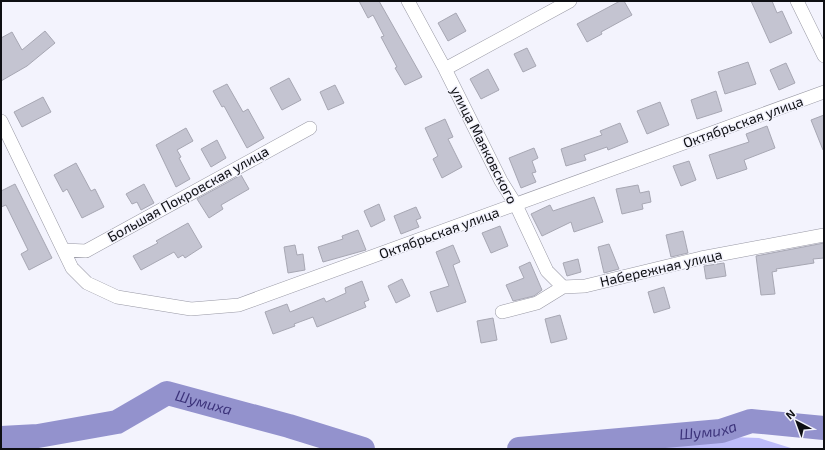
<svg xmlns="http://www.w3.org/2000/svg" width="825" height="450" font-family="'Exo 2',sans-serif">
<rect width="100%" height="100%" fill="#f3f3fd"/>
<path fill="#bdbcfa" d="M 731,437 L 759,438 L 794,449 L 642,449 Z"/>
<g fill="none" stroke-linecap="round" stroke-linejoin="round">
<g stroke="#9392cd" stroke-width="24">
<path id="s1" d="M 1,438 L 38,436 L 117,422 L 167,393 L 289,426 L 363,449"/>
<path id="s2" d="M 519,449 L 721,431 L 751,421 L 824,428"/>
</g>
</g>
<path fill="#c4c4d1" stroke="#a7a7b3" d="M 359,1 L 379,1 L 422,77 L 405,85 L 395,68 L 397,67 L 381,37 L 384,36 L 373,15 L 368,18 Z
M 620,1 L 624,1 L 632,15 L 601,32 L 602,34 L 587,42 L 577,24 Z
M 751,1 L 772,1 L 777,13 L 782,11 L 792,33 L 770,43 Z
M 456,13 L 466,31 L 448,41 L 438,23 Z
M 45,31 L 55,43 L 27,66 L 1,81 L 1,38 L 12,32 L 22,50 Z
M 527,48 L 536,66 L 523,72 L 514,54 Z
M 748,62 L 756,84 L 725,94 L 718,72 Z
M 786,63 L 795,83 L 779,90 L 770,70 Z
M 488,69 L 499,90 L 481,99 L 470,79 Z
M 289,78 L 301,100 L 282,110 L 270,88 Z
M 227,84 L 243,112 L 248,109 L 264,138 L 247,148 L 224,106 L 222,107 L 213,91 Z
M 335,85 L 344,103 L 328,110 L 320,92 Z
M 716,91 L 722,111 L 697,119 L 691,100 Z
M 43,97 L 51,112 L 22,127 L 14,112 Z
M 660,102 L 669,125 L 647,134 L 637,111 Z
M 824,115 L 824,150 L 823,150 L 811,120 Z
M 445,119 L 453,137 L 448,139 L 462,167 L 442,178 L 433,159 L 438,156 L 425,128 Z
M 620,123 L 628,142 L 608,150 L 607,147 L 584,155 L 586,160 L 566,166 L 561,149 L 602,135 L 600,131 Z
M 767,126 L 775,148 L 744,160 L 747,169 L 717,179 L 709,155 L 749,142 L 746,134 Z
M 186,128 L 193,141 L 177,150 L 181,157 L 179,158 L 190,179 L 176,187 L 156,145 Z
M 217,140 L 226,158 L 211,167 L 201,149 Z
M 534,148 L 538,158 L 532,161 L 536,172 L 532,173 L 536,182 L 521,188 L 509,158 Z
M 689,161 L 696,180 L 681,186 L 673,166 Z
M 76,163 L 91,191 L 95,189 L 104,207 L 82,218 L 67,189 L 63,192 L 54,175 Z
M 241,175 L 249,189 L 221,205 L 223,209 L 209,218 L 197,199 Z
M 15,184 L 52,258 L 29,270 L 21,254 L 28,250 L 6,205 L 1,207 L 1,191 Z
M 144,184 L 154,203 L 141,210 L 137,202 L 132,204 L 126,194 Z
M 638,185 L 640,193 L 649,191 L 651,202 L 642,204 L 643,209 L 622,214 L 616,189 Z
M 594,197 L 603,222 L 574,232 L 571,222 L 542,236 L 531,214 L 550,205 L 553,211 Z
M 379,204 L 385,220 L 371,227 L 364,211 Z
M 416,207 L 421,218 L 416,220 L 419,227 L 401,234 L 394,216 Z
M 188,223 L 202,247 L 185,258 L 183,255 L 178,258 L 174,252 L 141,270 L 133,256 L 158,243 L 156,241 Z
M 500,226 L 508,246 L 491,253 L 482,233 Z
M 358,230 L 366,250 L 323,262 L 318,247 L 343,239 L 342,236 Z
M 683,231 L 688,253 L 671,257 L 666,235 Z
M 824,243 L 824,258 L 813,259 L 814,263 L 776,269 L 777,271 L 772,272 L 775,294 L 761,295 L 756,256 Z
M 609,244 L 619,269 L 604,273 L 598,247 Z
M 295,245 L 297,255 L 303,254 L 305,270 L 288,273 L 284,247 Z
M 453,245 L 460,262 L 453,265 L 466,302 L 437,312 L 430,292 L 449,286 L 436,252 Z
M 578,259 L 581,272 L 567,276 L 563,263 Z
M 530,262 L 542,290 L 534,296 L 513,301 L 506,285 L 524,278 L 519,267 Z
M 724,263 L 726,276 L 706,279 L 704,266 Z
M 402,279 L 410,296 L 396,303 L 388,286 Z
M 362,281 L 369,300 L 364,302 L 366,307 L 317,327 L 313,317 L 294,324 L 295,326 L 273,334 L 265,312 L 287,304 L 290,312 L 324,298 L 326,302 L 346,293 L 345,288 Z
M 664,287 L 670,308 L 654,313 L 648,292 Z
M 560,315 L 567,339 L 551,343 L 545,319 Z
M 493,318 L 497,340 L 481,343 L 477,321 Z"/>
<g fill="none" stroke-linecap="round" stroke-linejoin="round">
<g stroke="#9898a4" stroke-width="14">
<path id="minor" d="M 408,1 L 445,69 L 501,181 L 516,205 L 547,271 L 563,287
M 797,1 L 824,56
M 445,69 L 570,1
M 1,121 L 72,268 L 87,283 L 117,297 L 191,309 L 239,305 L 824,92
M 64,250 L 86,251 L 310,128
M 502,312 L 537,303 L 563,287 L 585,286 L 701,258 L 824,235"/>
</g>
<use href="#minor" stroke="#fff" stroke-width="13"/>
</g>
<g text-anchor="middle" stroke-width="3" stroke-linejoin="round" paint-order="stroke">
<g font-size="14" fill="#0e0f13" stroke="#f3f3fd">
<text transform="translate(743 122) rotate(-20)" y="5">Октябрьская улица</text>
<text transform="translate(484 145) rotate(63)" y="5">улица Маяковского</text>
<text transform="translate(188 194) rotate(-29)" y="5">Большая Покровская улица</text>
<text transform="translate(439 233) rotate(-20)" y="5">Октябрьская улица</text>
<text transform="translate(661 268) rotate(-13)" y="5">Набережная улица</text>
</g>
<g font-size="15" font-style="italic" fill="#3c337a" stroke="#f3f3fd">
<text dy="5" stroke="none"><textPath href="#s1" startOffset="213">Шумиха</textPath></text>
<text dy="5" stroke="none"><textPath href="#s2" startOffset="190">Шумиха</textPath></text>
</g>
</g>
<rect width="825" height="450" fill="none" stroke="#0e0f13" stroke-width="4"/>
<g transform="translate(797 422) rotate(319)" stroke="#f3f3fd" stroke-width="3" paint-order="stroke">
<path d="M0-3L7 15L0 10L-7 15Z" fill="#0e0f13"/>
<text y="-6" font-size="11" font-weight="bold" text-anchor="middle" fill="#0e0f13">N</text>
</g>
</svg>
